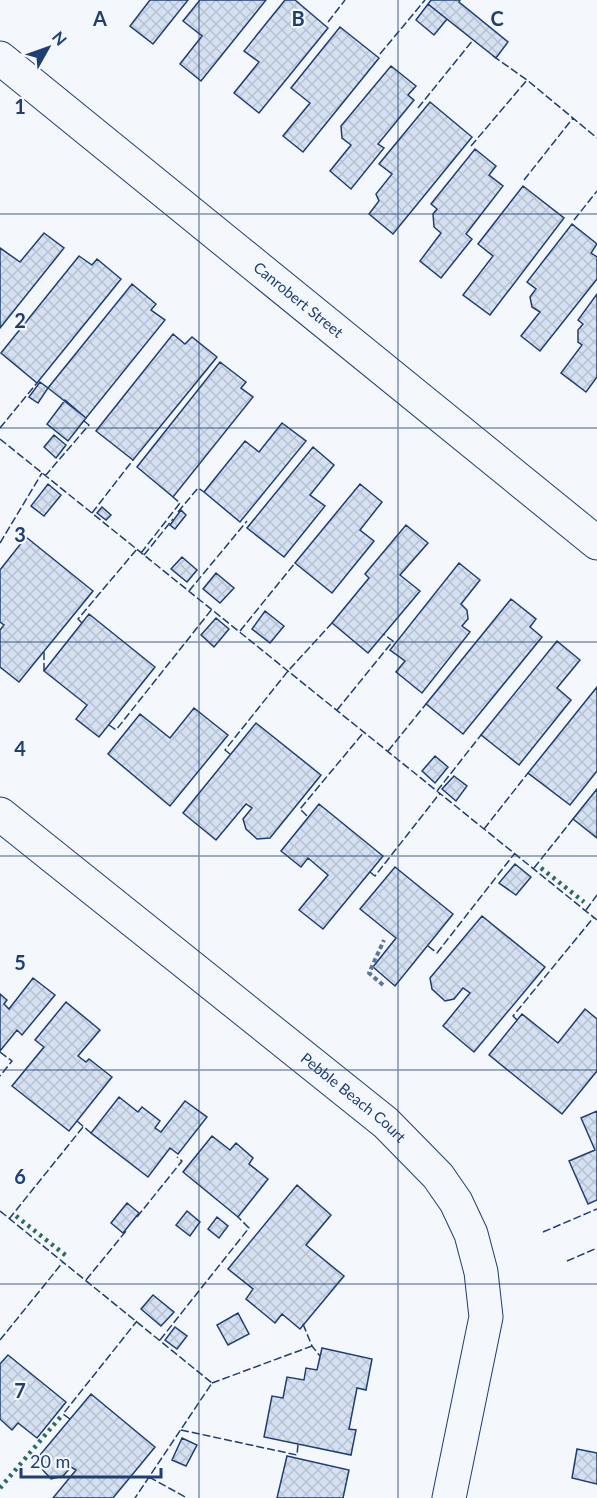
<svg xmlns="http://www.w3.org/2000/svg" width="597" height="1498" font-family="Lato,sans-serif">
<defs>
<pattern id="building-cross-hatch" width="8" height="8" patternUnits="userSpaceOnUse" patternTransform="scale(1.5)"><rect width="8" height="8" fill="#d5e0f0"/><path d="M0 0l8 8M0 8l8-8" fill="none" stroke="#b6c1d1"/></pattern>
</defs>
<rect width="100%" height="100%" fill="#f4f7fb"/>
<path fill="url(#building-cross-hatch)" stroke="#1d3f73" stroke-width="1.5" d="M 150,0 L 188,0 L 153,44 L 130,26 Z
M 200,0 L 266,0 L 201,81 L 180,64 L 202,36 L 183,21 Z
M 285,0 L 295,0 L 328,28 L 259,113 L 234,93 L 259,62 L 244,51 Z
M 431,0 L 460,0 L 459,2 L 508,42 L 496,58 L 428,4 Z
M 428,4 L 447,19 L 434,35 L 416,20 Z
M 340,27 L 379,58 L 303,152 L 283,136 L 310,103 L 291,88 Z
M 391,66 L 416,86 L 408,95 L 414,100 L 378,144 L 384,148 L 351,189 L 330,171 L 351,145 L 342,138 L 341,126 Z
M 430,102 L 472,137 L 393,234 L 369,214 L 379,201 L 376,194 L 392,174 L 379,164 Z
M 475,149 L 496,166 L 489,175 L 503,186 L 466,234 L 472,239 L 441,278 L 420,261 L 441,233 L 434,227 L 433,214 L 437,209 L 431,204 Z
M 523,186 L 564,218 L 490,315 L 463,295 L 493,256 L 478,244 Z
M 572,224 L 597,244 L 591,253 L 597,257 L 597,279 L 540,351 L 521,336 L 540,312 L 532,307 L 530,297 L 536,289 L 527,282 Z
M 44,233 L 64,248 L 0,328 L 0,248 L 20,262 Z
M 79,256 L 92,265 L 97,259 L 121,279 L 37,383 L 1,353 Z
M 132,284 L 156,304 L 151,310 L 165,320 L 86,418 L 48,388 Z
M 597,294 L 597,377 L 586,392 L 561,373 L 582,345 L 578,342 L 578,330 L 583,324 L 578,320 Z
M 173,334 L 185,344 L 192,337 L 217,357 L 133,460 L 96,431 Z
M 220,362 L 246,382 L 241,388 L 253,397 L 173,497 L 137,467 Z
M 40,382 L 48,388 L 38,403 L 29,397 Z
M 65,400 L 86,418 L 68,441 L 47,424 Z
M 282,423 L 306,441 L 240,522 L 204,492 L 245,441 L 259,452 Z
M 54,435 L 66,445 L 56,458 L 44,447 Z
M 313,447 L 334,465 L 310,495 L 325,506 L 284,557 L 247,528 Z
M 48,484 L 61,495 L 44,516 L 31,506 Z
M 360,484 L 382,502 L 360,530 L 374,541 L 332,593 L 295,563 Z
M 102,507 L 111,515 L 106,520 L 97,513 Z
M 181,510 L 186,515 L 175,529 L 170,525 Z
M 406,525 L 428,543 L 400,575 L 420,591 L 368,653 L 332,623 L 369,578 L 365,574 Z
M 26,537 L 93,591 L 19,682 L 0,667 L 0,630 L 4,625 L 0,622 L 0,570 Z
M 182,557 L 197,570 L 187,582 L 171,569 Z
M 459,563 L 480,580 L 461,604 L 467,610 L 468,619 L 462,626 L 470,632 L 422,693 L 396,672 L 405,661 L 390,650 Z
M 216,573 L 234,588 L 220,603 L 203,589 Z
M 511,599 L 536,619 L 530,627 L 542,637 L 463,734 L 426,704 Z
M 265,611 L 284,626 L 270,643 L 252,629 Z
M 89,614 L 155,667 L 99,737 L 76,719 L 87,705 L 44,671 Z
M 216,618 L 229,629 L 214,647 L 201,635 Z
M 557,641 L 580,660 L 557,688 L 571,700 L 519,765 L 481,735 Z
M 597,687 L 597,771 L 570,805 L 528,773 Z
M 194,708 L 228,735 L 170,806 L 108,754 L 140,714 L 170,738 Z
M 256,723 L 321,775 L 270,838 L 257,839 L 246,829 L 243,819 L 252,808 L 246,804 L 216,840 L 183,813 Z
M 435,756 L 448,767 L 435,783 L 422,771 Z
M 454,776 L 467,786 L 456,801 L 442,789 Z
M 597,789 L 597,838 L 573,819 Z
M 319,804 L 383,856 L 323,929 L 299,910 L 328,875 L 308,858 L 301,867 L 281,851 Z
M 515,864 L 531,877 L 516,895 L 499,883 Z
M 395,867 L 453,914 L 395,986 L 373,967 L 396,938 L 360,909 Z
M 482,916 L 545,967 L 474,1052 L 443,1026 L 470,993 L 463,988 L 454,999 L 445,1001 L 432,989 L 430,978 Z
M 33,978 L 55,995 L 22,1035 L 17,1030 L 0,1051 L 0,994 L 7,1000 L 4,1004 L 9,1009 Z
M 66,1002 L 100,1030 L 78,1056 L 86,1062 L 89,1059 L 112,1077 L 69,1131 L 12,1086 L 44,1047 L 35,1040 Z
M 585,1009 L 597,1019 L 597,1071 L 562,1114 L 489,1055 L 522,1014 L 558,1043 Z
M 119,1097 L 138,1112 L 142,1107 L 160,1121 L 155,1128 L 161,1132 L 185,1101 L 207,1117 L 178,1154 L 170,1148 L 148,1177 L 91,1133 Z
M 597,1111 L 597,1200 L 588,1204 L 569,1161 L 595,1150 L 581,1118 Z
M 212,1136 L 230,1150 L 236,1143 L 253,1158 L 249,1164 L 268,1179 L 238,1217 L 183,1172 Z
M 297,1185 L 331,1215 L 306,1245 L 344,1276 L 300,1329 L 282,1314 L 275,1323 L 246,1299 L 253,1289 L 228,1269 Z
M 127,1203 L 139,1213 L 123,1233 L 111,1223 Z
M 187,1211 L 200,1222 L 190,1236 L 176,1225 Z
M 217,1217 L 228,1226 L 219,1238 L 208,1229 Z
M 153,1295 L 174,1312 L 161,1326 L 141,1309 Z
M 238,1313 L 249,1334 L 228,1345 L 217,1325 Z
M 175,1327 L 187,1336 L 177,1349 L 165,1340 Z
M 322,1348 L 372,1359 L 366,1390 L 357,1388 L 349,1429 L 356,1430 L 351,1455 L 264,1437 L 272,1396 L 283,1398 L 287,1377 L 304,1380 L 306,1368 L 317,1370 Z
M 8,1355 L 66,1402 L 37,1438 L 18,1423 L 12,1430 L 0,1419 L 0,1364 Z
M 91,1394 L 155,1447 L 113,1498 L 53,1498 L 76,1470 L 71,1467 L 63,1476 L 51,1479 L 41,1468 L 40,1455 Z
M 182,1438 L 197,1445 L 186,1466 L 172,1460 Z
M 577,1449 L 597,1453 L 597,1484 L 572,1478 Z
M 287,1456 L 349,1470 L 343,1498 L 277,1498 Z"/>
<g fill="none" stroke-linecap="round" stroke-linejoin="round">
<g stroke="#1d3f73" stroke-width="35">
<g id="minor">
<path id="s1" d="M 0,58 L 597,543"/>
<path id="s2" d="M 0,814 L 386,1123 L 438,1176 L 456,1202 L 471,1234 L 481,1272 L 486,1317 L 449,1498"/>
</g>
</g>
<path stroke="#5e769c" stroke-width="4" stroke-dasharray="4.5 3" stroke-linecap="butt" d="M 383,985 L 369,973 L 384,940"/>
<use href="#minor" stroke="#f4f7fb" stroke-width="33"/>
<path stroke="#2c6c60" stroke-width="4.5" stroke-dasharray="3 4.5" stroke-linecap="butt" d="M 541,868 L 584,902
M 16,1216 L 69,1258
M 0,1488 L 63,1414"/>
<path stroke="#1d3f73" stroke-width="1.5" stroke-dasharray="8 3" stroke-linecap="butt" d="M 328,22 L 345,0
M 380,54 L 425,0
M 493,56 L 527,80 L 597,138
M 418,108 L 473,40
M 471,146 L 527,80
M 524,180 L 573,118
M 574,220 L 597,191
M 0,428 L 37,383
M 0,439 L 597,920
M 45,476 L 89,425 L 84,421
M 178,512 L 198,488 L 204,492
M 92,513 L 133,460
M 0,543 L 42,473
M 141,553 L 180,503 L 173,497
M 144,555 L 173,519
M 189,591 L 247,521
M 82,623 L 78,619 L 137,549
M 240,631 L 295,563
M 44,671 L 44,651
M 337,710 L 393,641 L 383,634
M 109,725 L 116,730 L 212,609
M 388,751 L 426,704
M 230,754 L 225,750 L 288,671 L 332,623
M 437,791 L 481,735
M 307,816 L 300,809 L 364,732
M 484,829 L 528,773
M 534,868 L 573,819
M 370,872 L 375,876 L 440,793
M 586,910 L 597,895
M 428,946 L 437,953 L 515,853
M 517,1020 L 513,1016 L 594,917
M 0,1052 L 12,1061 L 0,1076
M 77,1121 L 91,1133
M 0,1211 L 212,1383 L 135,1498
M 137,1217 L 182,1161 L 177,1157
M 9,1219 L 83,1127
M 543,1232 L 597,1209
M 567,1261 L 597,1248
M 86,1280 L 126,1231
M 303,1324 L 312,1346 L 320,1356
M 0,1340 L 63,1262
M 160,1340 L 249,1228 L 238,1217
M 212,1383 L 312,1346
M 70,1419 L 63,1414 L 137,1321
M 181,1430 L 297,1455 L 298,1444
M 149,1477 L 187,1498"/>
</g>
<path fill="none" stroke="#1d3f73" stroke-width="1.5" stroke-opacity="0.55" d="M 199,0 L 199,1498M 398,0 L 398,1498M 0,214 L 597,214M 0,428 L 597,428M 0,642 L 597,642M 0,856 L 597,856M 0,1070 L 597,1070M 0,1284 L 597,1284"/>
<g text-anchor="middle" stroke-width="4.5" stroke-linejoin="round" paint-order="stroke">
<g font-size="15" fill="#1d3f73" stroke="#f4f7fb">
<text dy="5" stroke="none"><textPath href="#s1" startOffset="384">Canrobert Street</textPath></text>
<text dy="5" stroke="none"><textPath href="#s2" startOffset="453">Pebble Beach Court</textPath></text>
</g>
</g>
<g font-size="20" text-anchor="middle" font-weight="bold" fill="#1d3f73" stroke="#f4f7fb" stroke-width="4.5" stroke-linejoin="round" paint-order="stroke">
<text x="100" y="26">A</text>
<text x="298" y="26">B</text>
<text x="497" y="26">C</text>
<text x="20" y="114">1</text>
<text x="20" y="328">2</text>
<text x="20" y="542">3</text>
<text x="20" y="756">4</text>
<text x="20" y="970">5</text>
<text x="20" y="1184">6</text>
<text x="20" y="1398">7</text>
</g>
<g transform="translate(48 48) rotate(50)" stroke="#f4f7fb" stroke-width="4.5" paint-order="stroke">
<path d="M0-4.5L10 22L0 15L-10 22Z" fill="#1d3f73"/>
<text y="-9" font-size="16" font-weight="bold" text-anchor="middle" fill="#1d3f73">N</text>
</g>
<path d="M21 1468v9h140v-9" fill="none" stroke="#1d3f73" stroke-width="3"/>
<text x="30" y="1468" font-size="18" fill="#1d3f73" stroke="#f4f7fb" stroke-width="4.5" paint-order="stroke">20 m</text>
</svg>
